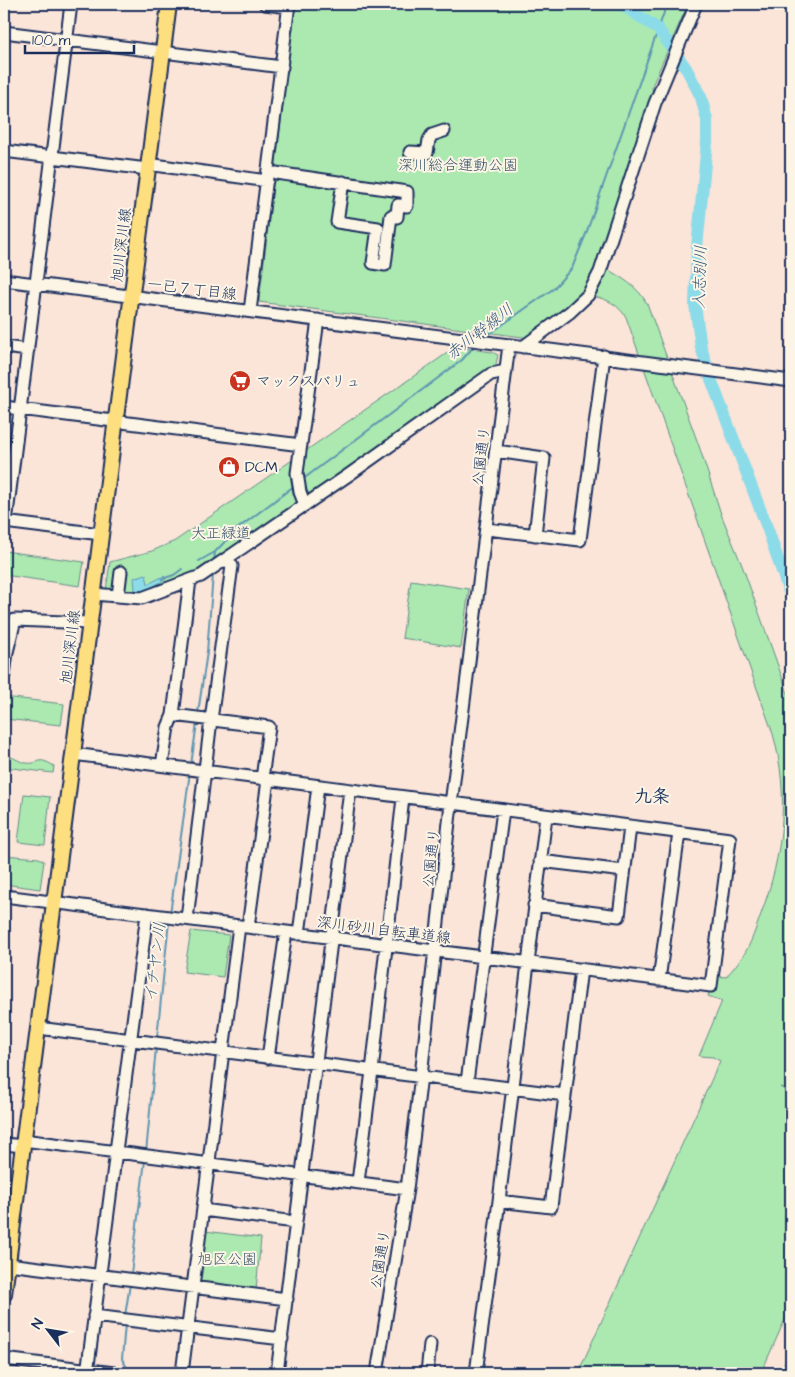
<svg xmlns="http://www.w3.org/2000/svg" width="795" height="1377" font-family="'Architects Daughter','Klee One',sans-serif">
<rect width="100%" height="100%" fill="#fbe4d8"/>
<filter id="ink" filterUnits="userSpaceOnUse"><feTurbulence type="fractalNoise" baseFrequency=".02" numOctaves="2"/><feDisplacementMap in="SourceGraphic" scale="10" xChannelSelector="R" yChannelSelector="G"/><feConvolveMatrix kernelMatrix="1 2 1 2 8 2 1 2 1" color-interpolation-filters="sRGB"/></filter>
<g filter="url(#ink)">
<path fill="#abe9b0" stroke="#638c87" d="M 295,4 L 688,4 L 652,86 L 653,99 L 601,249 C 593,289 562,315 530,338 L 259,302 Z
M 602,266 C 620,277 639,286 648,306 L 699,446 L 721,514 L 743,568 L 791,702 L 791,1091 L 780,1087 L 791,1093 L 791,1306 L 761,1373 L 578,1373 L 720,1061 L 713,1057 L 699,1056 L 722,1001 L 708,996 L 714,976 L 726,977 C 732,970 738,963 743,956 C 751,944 756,928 761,914 C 783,855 790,795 773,734 L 626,317 C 615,301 605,299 588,295 Z
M 456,347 L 492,352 L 498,355 L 495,368 L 225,556 L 181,580 L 143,596 L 106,591 L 110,562 L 152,551 L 175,541 Z
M 4,551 L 84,562 L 80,586 L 4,575 Z
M 411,580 L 469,589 L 461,648 L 402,638 Z
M 4,697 L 64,704 L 61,725 L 4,719 Z
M 6,756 C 13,756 19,762 26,763 C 41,765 36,755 54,766 L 53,773 L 4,767 Z
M 24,794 L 50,797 L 45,845 L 18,842 Z
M 4,855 L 39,858 L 44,861 L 40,889 L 4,884 Z
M 191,931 L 229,935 L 223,977 L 184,972 Z
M 205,1231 L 261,1238 L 256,1290 L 199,1281 Z"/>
<path fill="#8cdbe9" stroke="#5f96b1" d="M 146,574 L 148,584 L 164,576 L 166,579 L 147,590 L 137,592 L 135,590 L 134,578 Z
M 791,1349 L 791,1373 L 780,1373 Z"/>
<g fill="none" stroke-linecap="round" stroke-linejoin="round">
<path stroke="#5f96b1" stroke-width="2" d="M 485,337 L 553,289 L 572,268 L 586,234 L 667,4
M 302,480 L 462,360 L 475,345
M 199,561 L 215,552 L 237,529 L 294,486
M 214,562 L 215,552
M 162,579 L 174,575 L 182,569
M 198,713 L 207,652 L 213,574
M 191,765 L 197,723
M 170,914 L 190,772
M 157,1038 L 169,921
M 146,1153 L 156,1048
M 131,1274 L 145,1160
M 125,1316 L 130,1284
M 125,1324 L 122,1359 L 130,1373"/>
<path stroke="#8cdbe9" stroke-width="12" d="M 621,4 L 658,29 L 686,68 L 701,97 L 707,120 L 707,142 L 697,248 L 695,305 L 701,347 L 711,379 L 768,530 L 791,598"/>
<g stroke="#1b2f5e" stroke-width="15">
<path id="minor" d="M 265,4 L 289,7
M 4,32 L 282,67
M 4,151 L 147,169
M 410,152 L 427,153 L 429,140 L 432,135 L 444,131
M 148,164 L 267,181
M 276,173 L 407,192 L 407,206 L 398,205 L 397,217 L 391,216 L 385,265 L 373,263 L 378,228 L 337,222 L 343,182
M 4,280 L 791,381
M 250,311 L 289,4
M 4,347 L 28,350
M 523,347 L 570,312 L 588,295 L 600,272 L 655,103 L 696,4
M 4,407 L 301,445
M 496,451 L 544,458 L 535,535
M 305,505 L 300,492 L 297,473 L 318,320
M 4,522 L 101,534
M 6,522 L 71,4
M 487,529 L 580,540 L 604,356
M 93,594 L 142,598 L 201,576 L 350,474 L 491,374 L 506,371
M 118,596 L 121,572
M 4,652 L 7,652 L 15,620 L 89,623
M 4,675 L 7,652
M 173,715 L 269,727 L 262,779
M 162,765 L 168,727 L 173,715 L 190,580
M 540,861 L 624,871
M 4,896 L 711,986 L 730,839 L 73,754
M 534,905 L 619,916 L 630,827
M 187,919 L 211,720 L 232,566 L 227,559
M 248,927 L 268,780
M 299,934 L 318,786
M 659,980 L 679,833
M 38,1028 L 565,1095
M 268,1058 L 286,932
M 467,1082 L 503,810
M 23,1140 L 407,1189
M 4,1144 L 23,1146
M 358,1182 L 372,1071 L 403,798
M 499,1201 L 551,1207 L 581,969
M 203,1210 L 295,1222
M 8,1264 L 287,1299
M 94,1316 L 282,1339
M 4,1359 L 114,1373
M 87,1373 L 147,914
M 182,1373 L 239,926
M 277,1373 L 350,790
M 377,1373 L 407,1189 L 421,1076 L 451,804 L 509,345
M 427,1373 L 430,1344
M 476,1373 L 499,1201 L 546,816"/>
</g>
<g stroke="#1b2f5e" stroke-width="18">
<path id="major" d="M 4,1294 L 169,4"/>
</g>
<use href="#minor" stroke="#fcf5e5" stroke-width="11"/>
<use href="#major" stroke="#fedf80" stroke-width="14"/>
</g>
</g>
<defs>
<g id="supermarket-disc" transform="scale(1.125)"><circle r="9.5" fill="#c8321e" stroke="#fcf5e5"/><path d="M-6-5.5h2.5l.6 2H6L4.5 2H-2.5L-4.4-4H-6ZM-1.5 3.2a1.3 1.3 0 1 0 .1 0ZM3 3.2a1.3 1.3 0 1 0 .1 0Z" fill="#fff"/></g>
<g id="shop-disc" transform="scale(1.125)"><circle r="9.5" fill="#c8321e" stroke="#fcf5e5"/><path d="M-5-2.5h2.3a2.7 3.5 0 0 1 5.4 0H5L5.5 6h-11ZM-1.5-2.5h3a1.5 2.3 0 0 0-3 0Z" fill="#fff"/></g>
</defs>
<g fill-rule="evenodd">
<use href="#supermarket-disc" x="240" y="381"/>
<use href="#shop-disc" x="229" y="467"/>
</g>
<g text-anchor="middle" stroke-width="4" stroke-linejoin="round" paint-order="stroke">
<g font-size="15" fill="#38546e" stroke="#fcf5e5">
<text x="458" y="170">深川総合運動公園</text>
<text x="221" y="538">大正緑道</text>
<text x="227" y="1264">旭区公園</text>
</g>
<g font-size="15" fill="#1b2f5e" stroke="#fcf5e5">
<text transform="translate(121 245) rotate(-83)" y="5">旭川深川線</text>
<text transform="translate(192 289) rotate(7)" y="5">一已７丁目線</text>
<text transform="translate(481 456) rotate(-83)" y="5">公園通り</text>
<text transform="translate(70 647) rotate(-83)" y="5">旭川深川線</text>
<text transform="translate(431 858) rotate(-84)" y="5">公園通り</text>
<text transform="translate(384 930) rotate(7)" y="5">深川砂川自転車道線</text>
<text transform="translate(380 1259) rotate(-81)" y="5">公園通り</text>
</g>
<g font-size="15" fill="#1b2f5e" stroke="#fcf5e5" text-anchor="start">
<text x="256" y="386">マックスバリュ</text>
<text x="245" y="472">DCM</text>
</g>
<g font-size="16" font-style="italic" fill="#375a81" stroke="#fcf5e5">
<text transform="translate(699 277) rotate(-88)" y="6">入志別川</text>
<text transform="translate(479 331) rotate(-38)" y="6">赤川幹線川</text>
<text transform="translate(154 962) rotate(-83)" y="6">イチヤン川</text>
</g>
<g font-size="18" font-weight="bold" fill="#1b2f5e" stroke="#fcf5e5">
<text x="652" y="802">九条</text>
</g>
</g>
<rect width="795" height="1377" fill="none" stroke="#fcf5e5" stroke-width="20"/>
<rect x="10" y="10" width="775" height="1357" fill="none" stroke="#1b2f5e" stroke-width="2" filter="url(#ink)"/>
<g transform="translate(48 1330) rotate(301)" stroke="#fcf5e5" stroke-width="4" paint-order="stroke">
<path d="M0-4L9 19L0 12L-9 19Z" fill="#1b2f5e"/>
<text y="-8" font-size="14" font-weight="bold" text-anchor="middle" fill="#1b2f5e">N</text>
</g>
<path d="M25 45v8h109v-8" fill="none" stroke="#1b2f5e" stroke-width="2.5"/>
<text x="32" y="45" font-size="15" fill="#1b2f5e" stroke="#fcf5e5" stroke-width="4" paint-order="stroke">100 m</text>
</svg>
